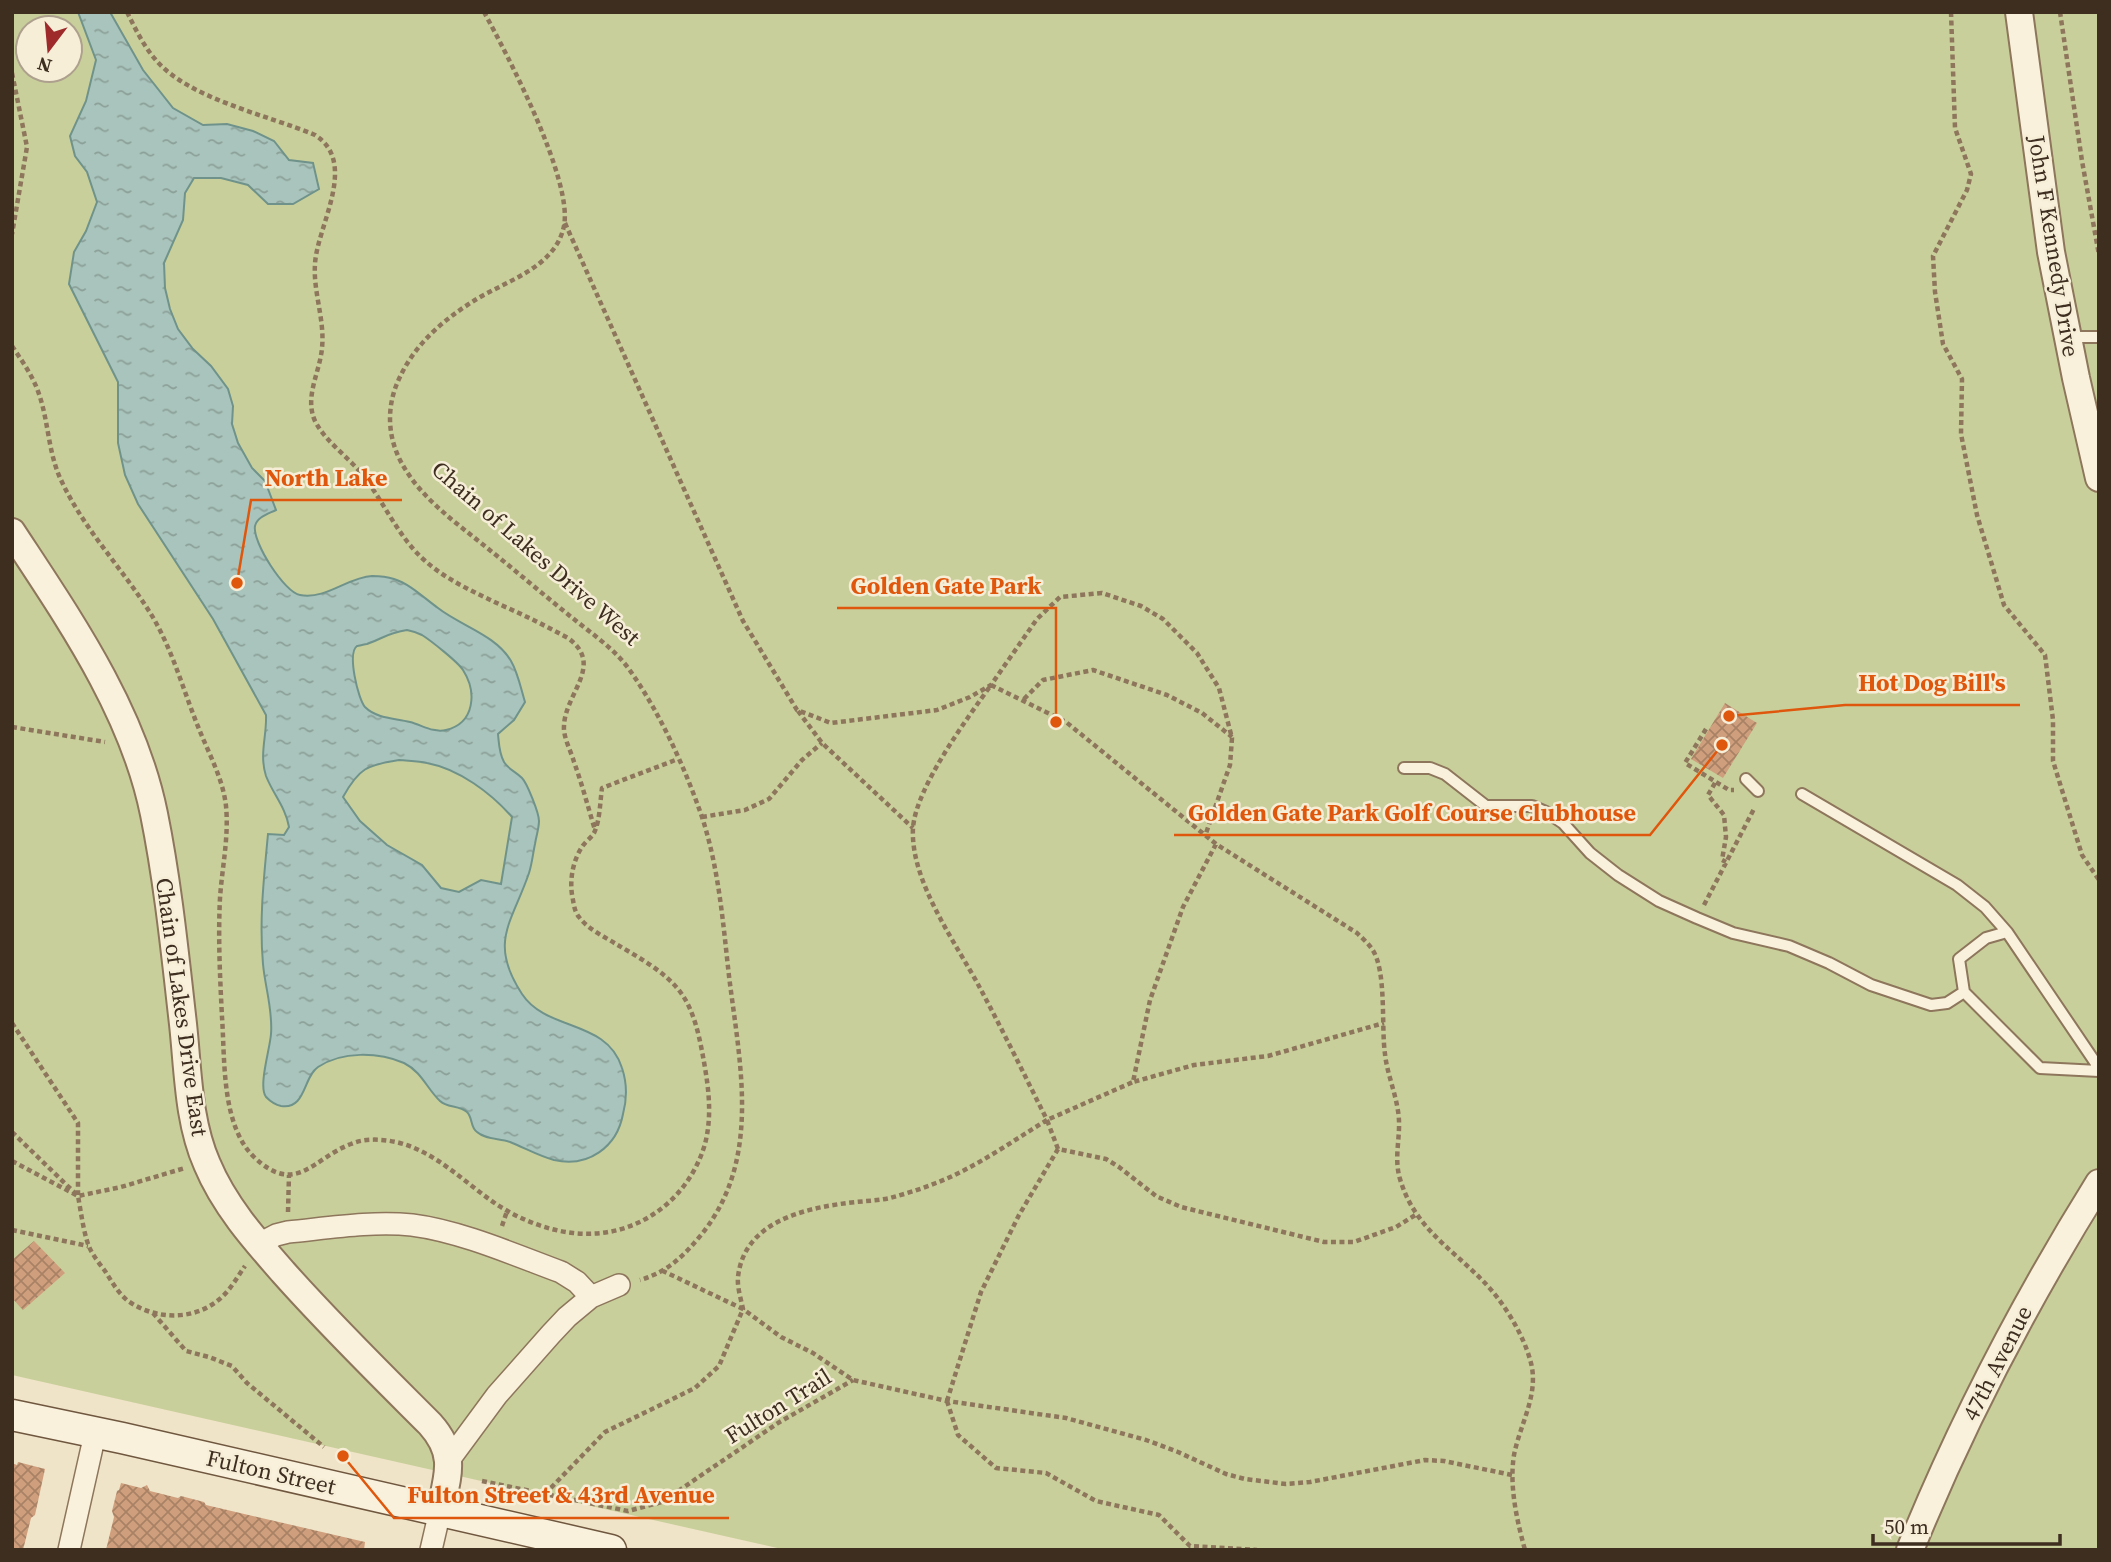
<svg xmlns="http://www.w3.org/2000/svg" width="2111" height="1562" font-family="'Source Serif 4',serif">
<defs>
<pattern id="water-ripples" width="26" height="14" patternUnits="userSpaceOnUse" patternTransform="scale(1.75)"><rect width="26" height="14" fill="#a9c4bc"/><path d="M2 4q2-2 4 0t4 0M15 11q2-2 4 0t4 0" fill="none" stroke="#8ba098"/></pattern>
<pattern id="building-cross-hatch" width="8" height="8" patternUnits="userSpaceOnUse" patternTransform="scale(1.75)"><rect width="8" height="8" fill="#cf9f7d"/><path d="M0 0l8 8M0 8l8-8" fill="none" stroke="#a98266"/></pattern>
</defs>
<rect width="100%" height="100%" fill="#f0e4c8"/>
<path fill="#c9cf9b" fill-rule="evenodd" d="M 12,12 L 2099,12 L 2099,1550 L 786,1550 L 12,1375 ZM 28,28 L 70,28 L 70,70 L 28,70 Z"/>
<path fill="url(#water-ripples)" stroke="#6f938a" stroke-width="2" fill-rule="evenodd" d="M 78,12 L 110,12 L 143,70 L 173,108 L 203,125 L 227,124 L 253,131 L 274,141 L 289,160 L 313,163 L 319,189 L 293,204 L 268,204 L 248,185 L 221,178 L 194,178 L 185,193 L 183,220 L 164,263 L 165,288 L 170,309 L 178,329 L 193,349 L 211,366 L 228,389 L 233,406 L 232,424 L 238,443 L 252,468 L 265,481 L 276,510 C 268,514 257,517 255,526 C 252,542 285,593 300,595 C 326,600 348,577 372,576 C 378,576 388,577 394,579 C 410,584 424,598 438,608 C 461,626 496,635 511,661 C 518,673 521,689 525,702 L 514,720 L 498,734 C 499,744 499,753 504,762 C 508,769 516,772 522,778 C 527,783 539,813 539,821 C 539,828 536,837 535,844 C 533,853 532,864 529,873 C 512,923 488,942 522,994 C 547,1032 607,1019 622,1068 C 627,1083 627,1099 623,1114 C 617,1147 588,1168 554,1160 C 539,1156 525,1148 510,1142 C 500,1138 486,1140 477,1132 C 470,1127 473,1118 467,1112 C 459,1105 447,1108 440,1101 C 427,1089 422,1072 404,1063 C 378,1052 342,1051 318,1067 C 303,1077 306,1110 281,1106 C 276,1105 270,1101 266,1097 C 258,1086 270,1049 271,1034 C 273,1010 265,987 263,964 C 259,920 264,877 268,834 L 284,835 L 289,827 C 286,808 273,794 266,776 C 259,754 267,736 266,715 L 213,619 L 138,504 L 125,475 L 118,443 L 118,382 L 69,284 L 74,252 L 86,231 L 97,202 L 87,172 L 75,156 L 70,136 L 86,101 L 96,60 ZM 407,630 C 412,631 418,633 422,635 C 430,640 458,662 463,670 C 477,692 475,723 446,730 C 433,733 422,725 410,722 C 395,718 377,719 365,707 C 358,699 347,653 357,646 C 358,646 366,644 367,644 C 384,638 387,633 407,630 ZM 399,760 C 408,761 418,761 427,763 C 459,769 491,793 512,817 L 501,884 L 481,880 L 459,892 L 441,888 L 422,865 L 387,845 L 360,821 L 343,797 C 359,768 367,765 399,760 Z"/>
<path fill="url(#building-cross-hatch)" d="M 1725,703 L 1757,723 L 1723,778 L 1691,759 Z
M 34,1241 L 65,1273 L 23,1310 L 12,1298 L 12,1260 Z
M 18,1462 L 45,1469 L 35,1515 L 31,1518 L 23,1550 L 12,1550 L 12,1463 L 17,1465 Z
M 121,1483 L 141,1488 L 147,1485 L 150,1491 L 178,1498 L 181,1496 L 204,1502 L 206,1505 L 365,1542 L 364,1550 L 106,1550 L 114,1517 L 112,1511 L 117,1491 L 119,1490 Z"/>
<g fill="none" stroke-linecap="round" stroke-linejoin="round">
<g stroke="#8d765c" stroke-width="14">
<path id="service" d="M 2070,337 L 2099,337
M 1404,768 L 1430,768 L 1445,774 L 1486,806 L 1532,806 L 1548,813 L 1563,823 L 1590,853 L 1618,875 L 1659,901 L 1697,918 L 1733,933 L 1789,946 L 1829,963 L 1871,985 L 1931,1005 L 1947,1003 L 1964,992
M 1746,779 L 1758,791
M 1802,794 L 1957,885 L 1985,907 L 2007,932 L 2099,1068
M 2007,932 L 1986,938 L 1959,959 L 1964,992 L 2040,1068 L 2099,1071"/>
</g>
<g stroke="#8d765c" stroke-width="24">
<path id="minor" d="M 259,1244 L 276,1235 L 288,1232 C 329,1228 371,1221 412,1225 C 460,1231 515,1255 561,1272 L 577,1282 L 591,1297
M 449,1460 L 497,1395 L 551,1334 L 567,1317 L 591,1297 L 619,1285
M 69,1550 L 95,1434
M 431,1550 L 440,1511"/>
</g>
<g stroke="#8d765c" stroke-width="30">
<path id="tertiary" d="M 2019,12 L 2051,252 L 2076,378 L 2099,478
M 12,532 C 69,619 133,710 154,814 C 168,883 175,954 183,1024 C 188,1070 188,1121 207,1164 C 224,1205 254,1239 283,1272 C 330,1325 380,1374 430,1424 C 457,1454 448,1475 440,1511
M 1910,1550 C 1962,1422 2026,1300 2099,1183"/>
</g>
<g stroke="#6f573f" stroke-width="33">
<path id="secondary" d="M 12,1415 L 122,1438 L 611,1550"/>
</g>
<path stroke="#8d765c" stroke-width="4.5" stroke-dasharray="5 3.5" stroke-linecap="butt" d="M 127,12 C 135,28 143,45 155,59 C 188,99 268,115 315,135 C 359,163 317,226 315,264 C 313,292 325,320 322,348 C 320,372 304,397 315,421 C 325,441 347,456 361,473 C 383,500 397,535 423,559 C 446,580 474,592 501,605 C 524,615 546,626 568,638 C 605,665 565,693 564,726 C 563,737 571,751 574,762 C 582,784 588,807 595,830
M 484,12 C 508,56 573,180 564,226 C 555,269 504,281 472,302 C 439,323 411,348 396,386 C 387,410 388,436 400,460 C 419,497 454,521 486,547 C 516,571 545,596 575,620 C 595,636 617,651 631,672 C 661,715 685,768 702,817 C 719,869 723,923 729,976 C 740,1065 762,1160 701,1235 C 683,1257 667,1272 640,1280
M 1951,12 L 1955,128 L 1971,174 L 1967,190 L 1933,256 L 1935,292 L 1943,344 L 1962,379 L 1961,434 L 1977,515 L 2004,605 L 2045,655 L 2053,720 L 2053,761 L 2082,855 L 2099,880
M 2060,12 L 2082,161 L 2099,255
M 12,73 L 27,147 L 12,234
M 565,223 L 743,621 L 797,710 L 831,723 L 937,710 L 970,697 L 991,685 L 1037,619 L 1060,597 L 1102,593 L 1141,606 L 1163,619 L 1197,653 L 1219,688 L 1232,738 L 1230,765 L 1205,836
M 12,346 C 22,361 33,376 39,394 C 49,423 48,454 62,482 C 84,529 121,567 149,611 C 172,647 183,690 199,729 C 209,754 223,779 226,806 C 229,837 222,868 220,898 C 218,938 220,977 222,1017 C 225,1059 221,1125 254,1157 C 296,1197 313,1158 351,1144 C 365,1138 381,1139 396,1142 C 435,1151 464,1182 496,1204 C 519,1219 546,1230 573,1233 C 634,1240 688,1202 705,1144 C 712,1117 709,1090 704,1062 C 700,1040 695,1012 681,993 C 666,972 638,957 616,944 C 603,936 588,929 579,917 C 575,912 574,906 573,900 C 569,883 572,862 582,847 C 585,842 591,838 594,833 C 600,821 600,802 602,788 L 678,759
M 1024,699 L 1043,680 L 1093,670 L 1167,695 L 1202,713 L 1232,737
M 798,711 L 822,743 L 913,828
M 12,727 L 105,742
M 1706,729 L 1685,763 L 1729,790 L 1734,790
M 1715,783 L 1708,795 L 1724,815 L 1726,837 L 1722,860 L 1726,862
M 702,817 L 745,810 L 769,799 L 802,760 L 822,743
M 1216,844 L 1183,907 L 1150,1000 L 1133,1082 L 1194,1065 L 1268,1056 L 1384,1023
M 1704,905 L 1755,807
M 12,1023 L 78,1123 L 78,1195
M 12,1132 L 78,1196 L 121,1187 L 185,1168
M 1058,1149 L 1047,1120 L 1133,1082
M 12,1161 L 78,1196 C 81,1212 83,1229 88,1244 C 91,1253 99,1263 105,1271 C 112,1282 118,1293 128,1301 C 157,1321 197,1321 223,1296 C 232,1287 238,1276 245,1266
M 288,1212 L 289,1175
M 502,1226 L 507,1211
M 12,1230 L 88,1246
M 153,1313 L 186,1351 L 209,1357 L 232,1366 L 247,1383 L 324,1447
M 947,1401 L 981,1292 L 1019,1215 L 1058,1149 L 1106,1159 L 1119,1167 L 1156,1196 L 1181,1207 L 1324,1242 L 1354,1242 L 1396,1227 L 1417,1214
M 947,1401 L 958,1435 L 996,1468 L 1046,1473 L 1096,1501 L 1159,1515 L 1190,1546 L 1257,1550
M 1512,1475 L 1444,1461 L 1425,1460 L 1310,1482 L 1286,1484 L 1245,1479 L 1226,1474 L 1178,1452 L 1146,1440 L 1066,1418 L 947,1401 L 853,1380 L 813,1353 L 781,1337 L 743,1309 C 741,1299 737,1287 738,1277 C 744,1223 801,1209 847,1203 C 862,1201 876,1201 890,1198 C 905,1194 921,1189 936,1183 C 975,1168 1011,1142 1047,1120 C 1025,1076 1003,1031 980,988 C 956,943 910,881 913,828 C 916,787 967,719 991,685 L 1066,722 L 1216,844 L 1357,933 C 1362,938 1368,943 1372,949 C 1387,970 1381,1027 1385,1054 C 1387,1073 1395,1091 1398,1111 C 1402,1134 1393,1156 1400,1179 C 1414,1227 1451,1248 1483,1281 C 1503,1301 1524,1335 1531,1363 C 1539,1395 1520,1424 1514,1455 C 1509,1486 1517,1521 1525,1550
M 482,1481 L 628,1511 L 662,1502 L 778,1423 L 853,1380
M 545,1494 L 605,1432 L 695,1388 L 719,1366 L 743,1309 L 663,1271"/>
<use href="#service" stroke="#faf1dc" stroke-width="10"/>
<use href="#minor" stroke="#faf1dc" stroke-width="21"/>
<use href="#tertiary" stroke="#faf1dc" stroke-width="26"/>
<use href="#secondary" stroke="#faf1dc" stroke-width="30"/>
</g>
<g text-anchor="middle" stroke-width="5" stroke-linejoin="round" paint-order="stroke">
<g font-size="23" fill="#3d2e20" stroke="#f7eed8">
<text transform="translate(2054 246) rotate(81)" y="8">John F Kennedy Drive</text>
<text transform="translate(536 553) rotate(41)" y="8">Chain of Lakes Drive West</text>
<text transform="translate(182 1007) rotate(82)" y="8">Chain of Lakes Drive East</text>
<text transform="translate(1997 1363) rotate(-63)" y="8">47th Avenue</text>
<text transform="translate(778 1406) rotate(-32)" y="8">Fulton Trail</text>
<text transform="translate(271 1472) rotate(13)" y="8">Fulton Street</text>
</g>
</g>
<path fill="none" stroke="#df570d" stroke-width="2.5" d="M237 583L251 500H402M1056 722L1056 608H837M1729 716L1845 705H2020M1722 745L1650 835H1174M343 1456L394 1518H729"/>
<g fill="#df570d" stroke="#f7eed8" stroke-width="2.5">
<circle cx="237" cy="583" r="7"/>
<circle cx="1056" cy="722" r="7"/>
<circle cx="1729" cy="716" r="7"/>
<circle cx="1722" cy="745" r="7"/>
<circle cx="343" cy="1456" r="7"/>
</g>
<g font-size="24" text-anchor="middle" font-weight="bold" fill="#df570d" stroke="#f7eed8" stroke-width="5" stroke-linejoin="round" paint-order="stroke">
<text x="326" y="486">North Lake</text>
<text x="946" y="594">Golden Gate Park</text>
<text x="1932" y="691">Hot Dog Bill's</text>
<text x="1412" y="821">Golden Gate Park Golf Course Clubhouse</text>
<text x="561" y="1503">Fulton Street &amp; 43rd Avenue</text>
</g>
<rect width="2111" height="1562" fill="none" stroke="#3d2e20" stroke-width="28"/>
<g transform="translate(49 49) rotate(196)"><circle r="33" fill="#f7eed8" stroke="#ada18e" stroke-width="2"/>
<path d="M0-5L12 26L0 18L-12 26Z" fill="#9e2a2b"/>
<text y="-10" font-size="19" font-weight="bold" text-anchor="middle" fill="#3d2e20">N</text>
</g>
<path d="M1873 1534v10h187v-10" fill="none" stroke="#3d2e20" stroke-width="3.5"/>
<text x="1884" y="1534" font-size="21" fill="#3d2e20" stroke="#f7eed8" stroke-width="5" paint-order="stroke">50 m</text>
</svg>
